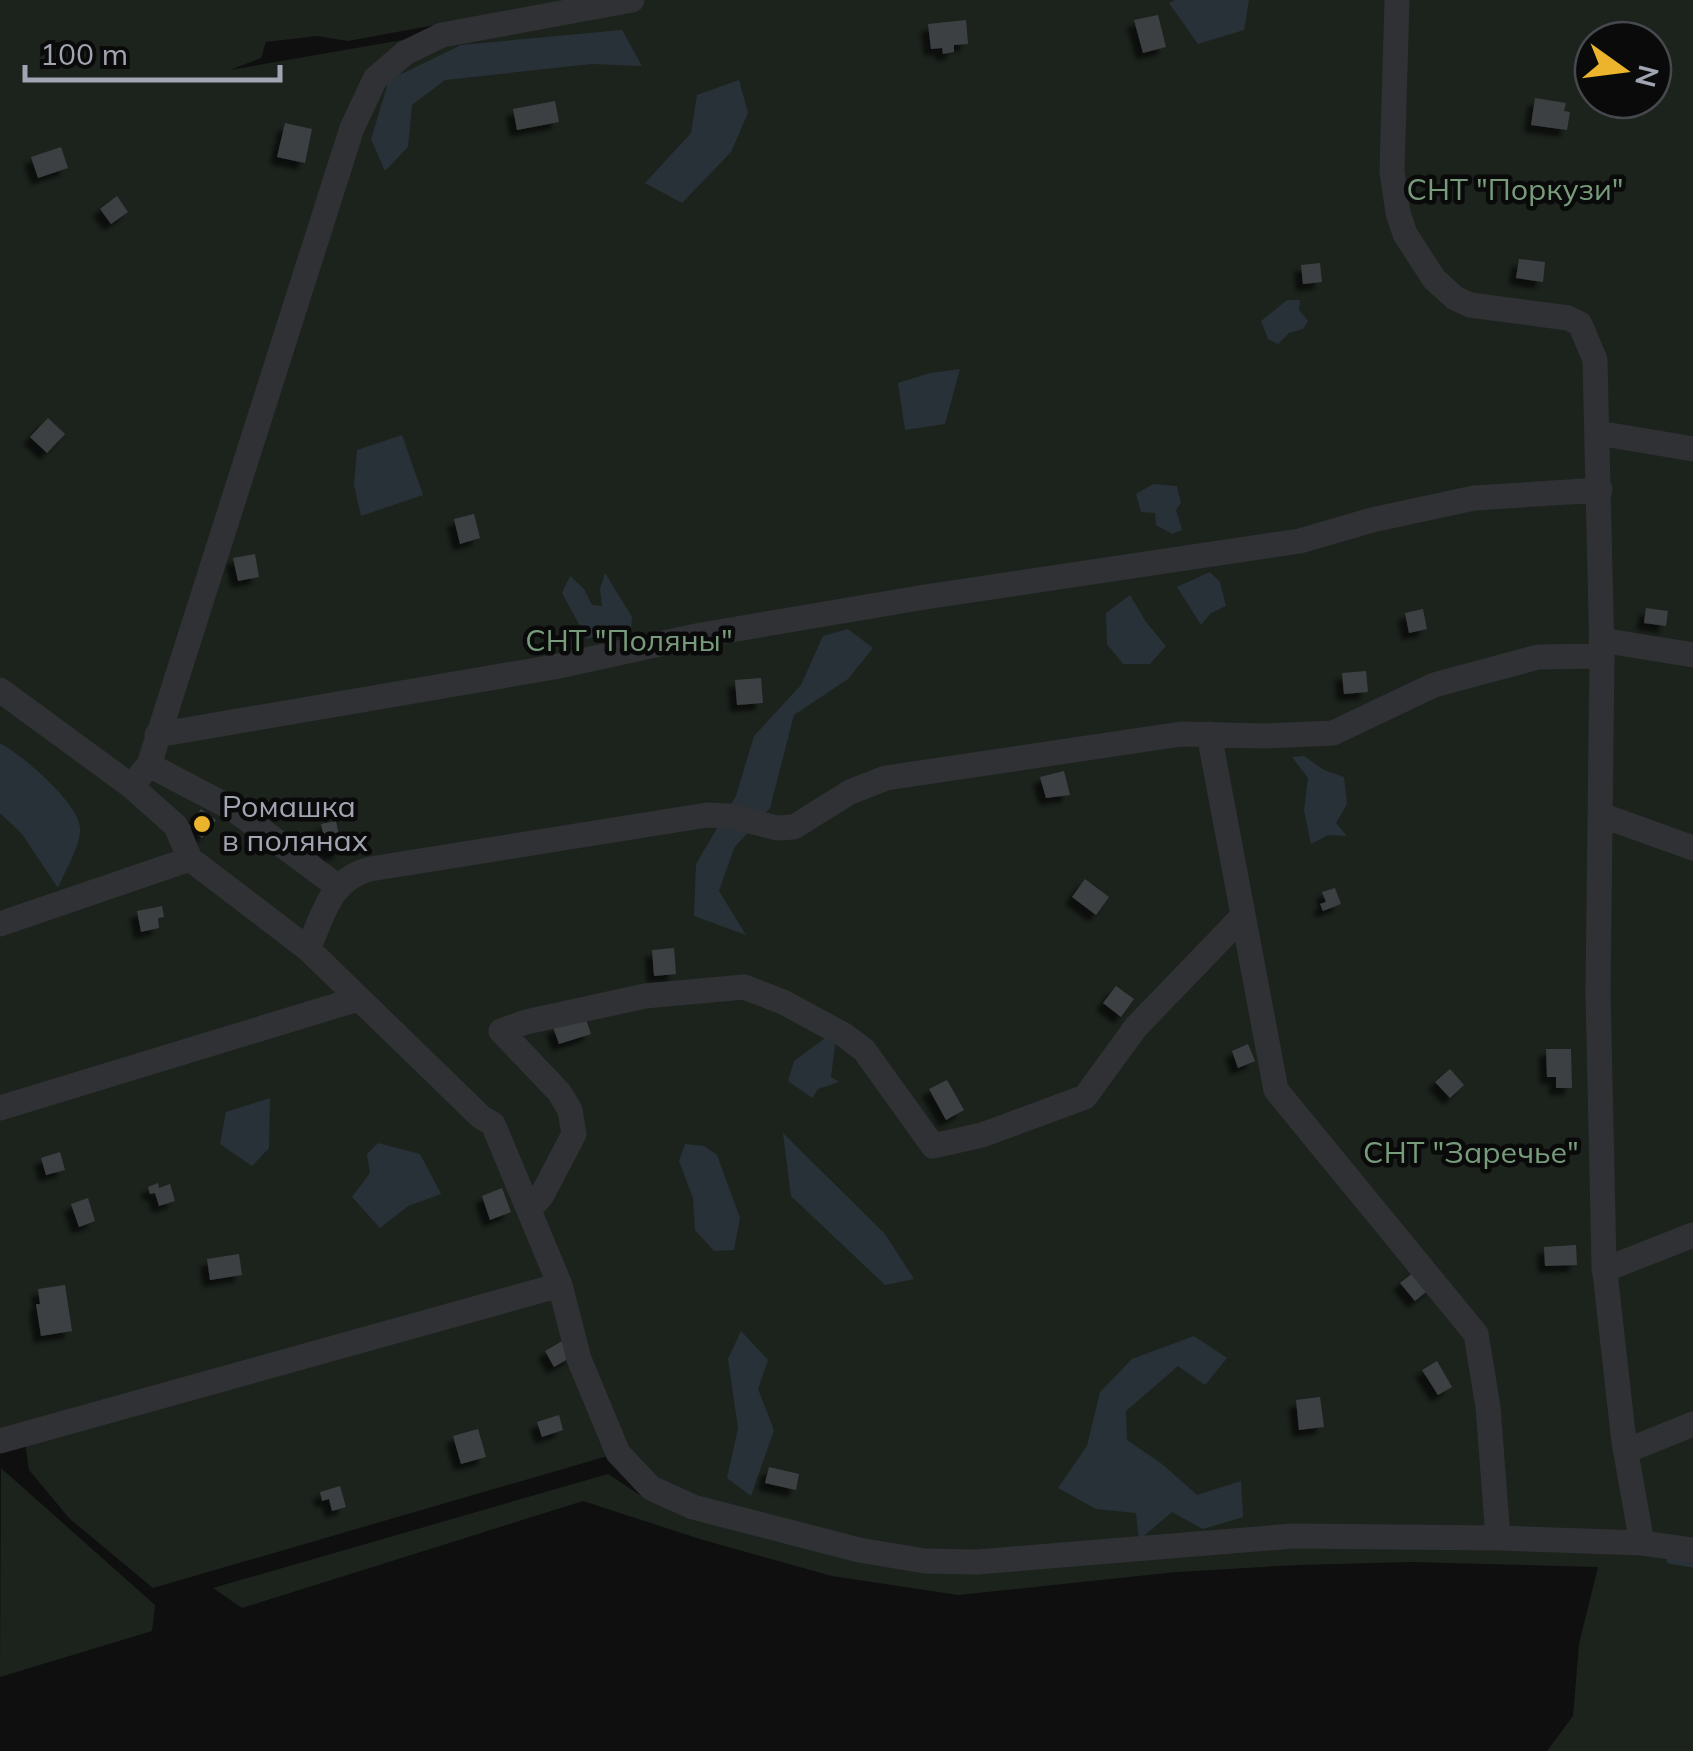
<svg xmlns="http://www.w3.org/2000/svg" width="1693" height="1751" font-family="Mulish,sans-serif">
<defs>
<filter id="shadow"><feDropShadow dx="-7" dy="7" stdDeviation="2.5" flood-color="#0009"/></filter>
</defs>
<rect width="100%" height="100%" fill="#0f0f10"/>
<path fill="#1c231d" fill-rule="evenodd" d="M 0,0 L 572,0 L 348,41 L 317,36 L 266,42 L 261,58 L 230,70 L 632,0 L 1693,0 L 1693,1550 L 1498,1538 L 977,1562 L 693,1507 L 618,1453 L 153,1588 L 69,1518 L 29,1470 L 24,1435 L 0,1441 ZM 1593,40 L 1653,40 L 1653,100 L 1593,100 Z
M 1,1468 L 155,1605 L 152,1631 L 0,1677 Z
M 608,1474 L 643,1497 L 845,1558 L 1346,1545 L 1693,1557 L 1693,1751 L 1547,1751 L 1573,1716 L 1579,1644 L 1598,1567 L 1411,1562 L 1298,1565 L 1176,1572 L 958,1595 L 832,1576 L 703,1540 L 583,1501 L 242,1608 L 213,1588 Z"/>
<path fill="#293138" d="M 1175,0 L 1249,0 L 1244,30 L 1198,44 L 1169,3 Z
M 622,30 L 642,66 L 591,64 L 445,80 L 412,105 L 408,147 L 385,171 L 371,139 L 389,80 L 461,45 Z
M 739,80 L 748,113 L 731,152 L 682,203 L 645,183 L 691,133 L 697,95 Z
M 1287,300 L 1300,300 L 1299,310 L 1308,321 L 1303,329 L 1289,333 L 1278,344 L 1268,339 L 1261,321 Z
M 960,369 L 945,424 L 905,430 L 898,383 L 930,373 Z
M 402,435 L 423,495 L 361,516 L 354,485 L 357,450 Z
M 1153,484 L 1177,486 L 1181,503 L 1176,510 L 1182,530 L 1172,534 L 1156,525 L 1155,513 L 1141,512 L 1136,494 Z
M 1210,572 L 1220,582 L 1226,606 L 1211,613 L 1201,625 L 1177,587 Z
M 605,573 L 632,617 L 631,628 L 587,639 L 562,593 L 570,576 L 584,589 L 592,605 L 602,606 L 600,589 Z
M 1130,595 L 1146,622 L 1166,646 L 1150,664 L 1123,664 L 1107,644 L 1106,613 Z
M 848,629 L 873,648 L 848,679 L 794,715 L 770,808 L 734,848 L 719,891 L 746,935 L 694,916 L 696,864 L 736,796 L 754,736 L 801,685 L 823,636 Z
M 0,743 C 22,755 78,802 80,828 C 81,845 65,871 58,888 L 22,834 L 0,813 Z
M 1304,756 L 1324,770 L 1344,777 L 1347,804 L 1336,823 L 1347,836 L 1328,835 L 1311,844 L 1304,811 L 1308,778 L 1292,757 Z
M 828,1036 L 835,1045 L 831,1077 L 839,1082 L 818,1089 L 812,1098 L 788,1081 L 794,1061 Z
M 270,1098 L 269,1148 L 252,1166 L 220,1144 L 226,1112 Z
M 783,1133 L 885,1234 L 914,1279 L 885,1285 L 791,1196 Z
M 378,1143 L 420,1154 L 441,1194 L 408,1206 L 380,1228 L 352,1197 L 370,1173 L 367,1154 Z
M 685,1144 L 704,1146 L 717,1155 L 740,1218 L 734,1250 L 714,1251 L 695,1230 L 693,1198 L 679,1161 Z
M 741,1331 L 768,1360 L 758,1389 L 774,1430 L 751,1496 L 727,1478 L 738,1428 L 728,1359 Z
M 1194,1336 L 1227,1358 L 1205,1385 L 1178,1366 L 1126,1411 L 1127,1440 L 1162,1464 L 1197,1495 L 1241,1481 L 1243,1517 L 1203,1529 L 1172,1512 L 1139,1540 L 1136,1513 L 1096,1509 L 1058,1488 L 1087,1446 L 1100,1392 L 1132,1359 Z"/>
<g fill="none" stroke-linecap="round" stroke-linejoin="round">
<path stroke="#293138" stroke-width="5" d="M 1669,1561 L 1693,1565"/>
</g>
<path fill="#3e3f43" filter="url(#shadow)" d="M 1158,15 L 1166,47 L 1143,53 L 1134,20 Z
M 966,20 L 968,44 L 954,45 L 954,52 L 943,54 L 942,48 L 931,49 L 928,24 Z
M 1535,98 L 1566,103 L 1564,111 L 1570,112 L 1567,130 L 1531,125 Z
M 555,101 L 559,122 L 517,130 L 513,109 Z
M 285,123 L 312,129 L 305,163 L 277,157 Z
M 61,147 L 68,168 L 38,178 L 31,157 Z
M 117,196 L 128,212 L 111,224 L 100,209 Z
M 1519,259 L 1545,262 L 1543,282 L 1516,278 Z
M 1320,263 L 1322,282 L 1303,284 L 1301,265 Z
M 48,418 L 65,434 L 47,453 L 30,437 Z
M 474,514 L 480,538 L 460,544 L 454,519 Z
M 255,554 L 259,577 L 238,581 L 233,558 Z
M 1646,608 L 1668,611 L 1666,626 L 1644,623 Z
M 1423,609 L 1427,629 L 1409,633 L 1405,613 Z
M 1366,671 L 1368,692 L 1344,694 L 1342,673 Z
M 761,678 L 763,703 L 737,705 L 735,680 Z
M 1064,771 L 1070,795 L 1046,798 L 1040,777 Z
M 201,809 L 216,820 L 202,838 L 188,827 Z
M 336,821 L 342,851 L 328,855 L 321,824 Z
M 1085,879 L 1109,897 L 1096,915 L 1072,897 Z
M 1335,888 L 1341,904 L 1323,911 L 1320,904 L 1326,902 L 1322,892 Z
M 162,906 L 164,917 L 158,918 L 159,928 L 141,932 L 137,911 Z
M 674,948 L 676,974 L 654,976 L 652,950 Z
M 1116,986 L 1134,999 L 1121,1017 L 1103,1003 Z
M 585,1017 L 591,1034 L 559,1044 L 553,1027 Z
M 1248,1044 L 1255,1061 L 1238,1068 L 1232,1051 Z
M 1546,1049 L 1571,1049 L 1572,1088 L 1556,1088 L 1556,1077 L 1547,1077 Z
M 1450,1069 L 1464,1085 L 1450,1098 L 1435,1082 Z
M 947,1080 L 964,1110 L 946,1120 L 929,1089 Z
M 60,1152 L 65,1170 L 46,1175 L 41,1158 Z
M 158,1183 L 159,1188 L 170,1184 L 175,1201 L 159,1206 L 155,1193 L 150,1194 L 148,1187 Z
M 502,1188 L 511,1212 L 490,1220 L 482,1196 Z
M 88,1198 L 95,1221 L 79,1227 L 71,1204 Z
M 1576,1245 L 1577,1265 L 1545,1266 L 1544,1247 Z
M 239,1254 L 242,1275 L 210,1280 L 207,1259 Z
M 1418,1269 L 1432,1287 L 1415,1301 L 1400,1283 Z
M 65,1285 L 72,1331 L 41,1336 L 36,1304 L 40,1304 L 38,1289 Z
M 564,1340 L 573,1356 L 554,1367 L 545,1351 Z
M 1437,1361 L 1452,1387 L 1438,1395 L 1422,1370 Z
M 1320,1397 L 1324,1427 L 1299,1430 L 1296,1400 Z
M 559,1415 L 563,1430 L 542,1437 L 537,1422 Z
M 478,1429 L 486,1457 L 461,1464 L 453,1436 Z
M 769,1467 L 799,1474 L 796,1490 L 765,1483 Z
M 340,1486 L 346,1507 L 332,1511 L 329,1499 L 322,1501 L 320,1492 Z"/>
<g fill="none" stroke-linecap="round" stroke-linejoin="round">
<path stroke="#303135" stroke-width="25" d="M 1397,0 L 1392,172 L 1398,213 L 1405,234 L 1434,279 L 1455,298 L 1470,305 L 1568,318 L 1580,324 L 1595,360 L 1602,656 L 1598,992 L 1604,1264 L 1624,1442 L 1642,1543
M 1598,433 L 1693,449
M 1601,640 L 1693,655
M 0,690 L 131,786 L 176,826 L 190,859 L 308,949 L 481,1117 L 493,1124 L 560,1285 L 579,1359 L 618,1453 L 651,1488 L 693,1507 L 859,1550 L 925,1561 L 977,1562 L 1293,1536 L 1498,1538 L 1642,1543 L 1693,1550
M 1209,734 L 1276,1090 L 1476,1334 L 1488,1407 L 1498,1538
M 157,735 L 554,667 L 701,635 L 925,597 L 1300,541 L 1372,520 L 1474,498 L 1600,490
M 149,765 L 233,809 L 337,886
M 131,786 L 149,765 L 352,128 L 375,79 L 405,53 L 442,35 L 632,0
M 1601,815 L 1693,848
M 0,924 L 190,859
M 308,949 C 324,914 329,880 370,869 L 707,815 L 730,816 L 777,828 L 794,827 L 850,792 L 886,778 L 1181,734 L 1265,736 L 1333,733 L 1434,685 L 1538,657 L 1602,656
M 0,1108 L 358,999
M 529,1210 L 542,1195 L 574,1134 L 570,1110 L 559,1092 L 501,1031 L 526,1022 L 645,996 L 744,987 L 783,1002 L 844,1035 L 864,1050 L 933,1146 L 982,1135 L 1085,1097 L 1136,1027 L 1242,917
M 1604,1270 L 1693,1235
M 0,1441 L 560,1285
M 1626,1451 L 1693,1424"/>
</g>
<circle fill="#ebb42c" stroke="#0a0a0b" stroke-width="4" cx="202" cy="824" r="10"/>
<g text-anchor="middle" stroke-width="9" stroke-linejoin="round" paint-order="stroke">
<g font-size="30" fill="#789c7b" stroke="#0a0a0b">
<text x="1515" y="200">СНТ "Поркузи"</text>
<text x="629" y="651">СНТ "Поляны"</text>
<text x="1471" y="1163">СНТ "Заречье"</text>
</g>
<g font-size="30" fill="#a0a5b1" stroke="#0a0a0b" text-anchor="start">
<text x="222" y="817">Ромашка<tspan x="222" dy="34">в полянах</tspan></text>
</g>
</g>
<g transform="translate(1623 70) rotate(104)"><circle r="48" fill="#0a0a0b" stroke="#46484d" stroke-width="2.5"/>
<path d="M0-8L18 38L0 25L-18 38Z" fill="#ebb42c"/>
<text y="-15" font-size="28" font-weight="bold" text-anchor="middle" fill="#a0a5b1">N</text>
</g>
<path d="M25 65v15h255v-15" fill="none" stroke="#a0a5b1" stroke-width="5"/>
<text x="40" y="65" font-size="30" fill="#a0a5b1" stroke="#0a0a0b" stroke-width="8" paint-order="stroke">100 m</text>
</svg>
